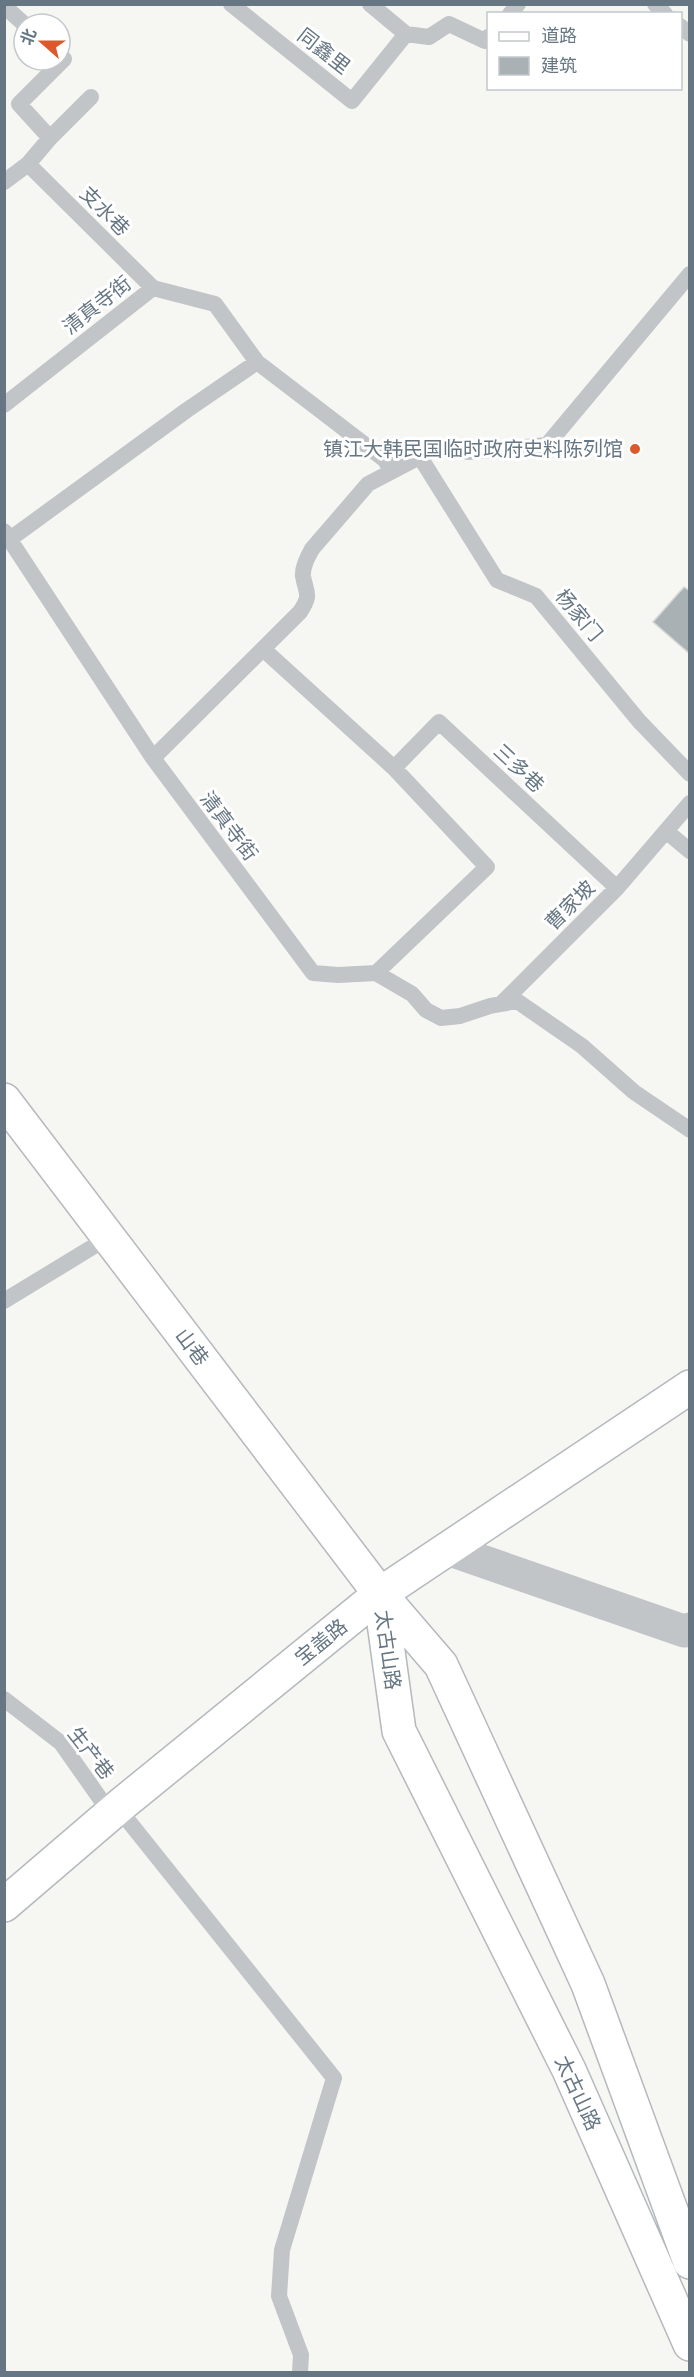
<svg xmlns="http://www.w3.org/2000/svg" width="694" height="2377" font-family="'Exo 2','Noto Sans SC',sans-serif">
<rect width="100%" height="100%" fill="#f6f6f3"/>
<path fill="#a9b1b5" stroke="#d7d8d5" stroke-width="1.5" d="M 684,587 L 690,591 L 690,654 L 653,622 Z"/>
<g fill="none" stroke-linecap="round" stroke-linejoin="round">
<g stroke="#b4b9bd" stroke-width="36">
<path id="secondary" d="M 4,1100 L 380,1594 L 441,1665 L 588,1984 L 690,2262
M 380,1594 L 399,1731 L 569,2070 L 690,2344
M 4,1905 L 122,1804 L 380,1594 L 690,1387"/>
</g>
<path stroke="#c1c5c8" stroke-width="16" d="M 231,4 L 352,101 L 406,34 L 429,37 L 449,24 L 485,41 L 488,37
M 370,4 L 406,34
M 655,4 L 665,14
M 4,6 L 24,24
M 510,14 L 518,4
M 680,26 L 690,34
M 60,56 L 64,59 L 19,104 L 50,138 L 28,164 L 153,288
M 50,138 L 91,97
M 4,182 L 28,164
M 153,288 L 215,304 L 257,362 L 385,460 L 391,471
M 4,405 L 153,288
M 420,457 L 497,580 L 536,596 L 639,721 L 690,774
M 4,531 L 153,758 L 313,973 L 338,975 L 376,973 L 412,994 L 426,1010 L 441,1018 L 460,1016 L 490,1006 L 517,1001 L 582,1046 L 634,1092 L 690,1130
M 10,539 L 187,410 L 257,362
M 263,649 L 394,768 L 439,722 L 617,888
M 153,758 L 300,612 C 312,594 306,594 303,576 C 302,567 308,556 312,549 L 368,484 L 429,452 L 451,448 L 468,452 L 547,445 L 690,274
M 690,803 L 666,831 L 690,851
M 376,973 L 487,867 L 394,768
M 501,1004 L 617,888 L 666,831
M 4,1301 L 109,1237
M 4,1699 L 61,1743 L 111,1814
M 118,1808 L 334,2078 L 282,2250 L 279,2296 L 301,2355 L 300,2372"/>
<path stroke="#c1c5c8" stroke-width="33" d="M 447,1549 L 684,1631 L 690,1629"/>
<use href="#secondary" stroke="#fff" stroke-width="33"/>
</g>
<circle fill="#dc582d" stroke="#fff" stroke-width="2" cx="635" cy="449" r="6"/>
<g text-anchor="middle" stroke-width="6" stroke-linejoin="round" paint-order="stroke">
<g font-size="20" fill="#667683" stroke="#fff">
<text transform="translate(324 51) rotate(38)" y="7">同鑫里</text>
<text transform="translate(105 211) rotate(45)" y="7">支水巷</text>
<text transform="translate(97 305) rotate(-38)" y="7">清真寺街</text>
<text transform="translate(579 615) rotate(50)" y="7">杨家门</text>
<text transform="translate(519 768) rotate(43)" y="7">三多巷</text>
<text transform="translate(229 826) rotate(53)" y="7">清真寺街</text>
<text transform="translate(570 905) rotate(-45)" y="7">曹家坡</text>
<text transform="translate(192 1347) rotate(53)" y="7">山巷</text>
<text transform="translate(321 1642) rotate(-39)" y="7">宝盖路</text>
<text transform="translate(388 1650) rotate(82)" y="7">太古山路</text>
<text transform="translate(91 1753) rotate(52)" y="7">生产巷</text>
<text transform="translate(578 2093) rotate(65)" y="7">太古山路</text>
</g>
<g font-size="20" fill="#667683" stroke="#fff" text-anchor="end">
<text x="623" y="456">镇江大韩民国临时政府史料陈列馆</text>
</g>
</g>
<rect width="694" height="2377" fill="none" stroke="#667683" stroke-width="12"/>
<rect x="487" y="12" width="195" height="78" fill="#ffffff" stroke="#c2c8cd" stroke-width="1.5"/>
<rect x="499" y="32" width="30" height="9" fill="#ffffff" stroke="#c2c8cd" stroke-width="1.5"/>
<text x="541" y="42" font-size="18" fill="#667683">道路</text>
<rect x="499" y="57" width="30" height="18" fill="#a9b1b5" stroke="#c2c8cd" stroke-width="1.5"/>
<text x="541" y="72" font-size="18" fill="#667683">建筑</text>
<g transform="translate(42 42) rotate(291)"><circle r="28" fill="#ffffff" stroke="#c2c8cd" stroke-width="1.5"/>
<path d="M0-4.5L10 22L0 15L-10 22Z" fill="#dc582d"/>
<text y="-9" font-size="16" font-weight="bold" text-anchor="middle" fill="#667683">北</text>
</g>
</svg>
